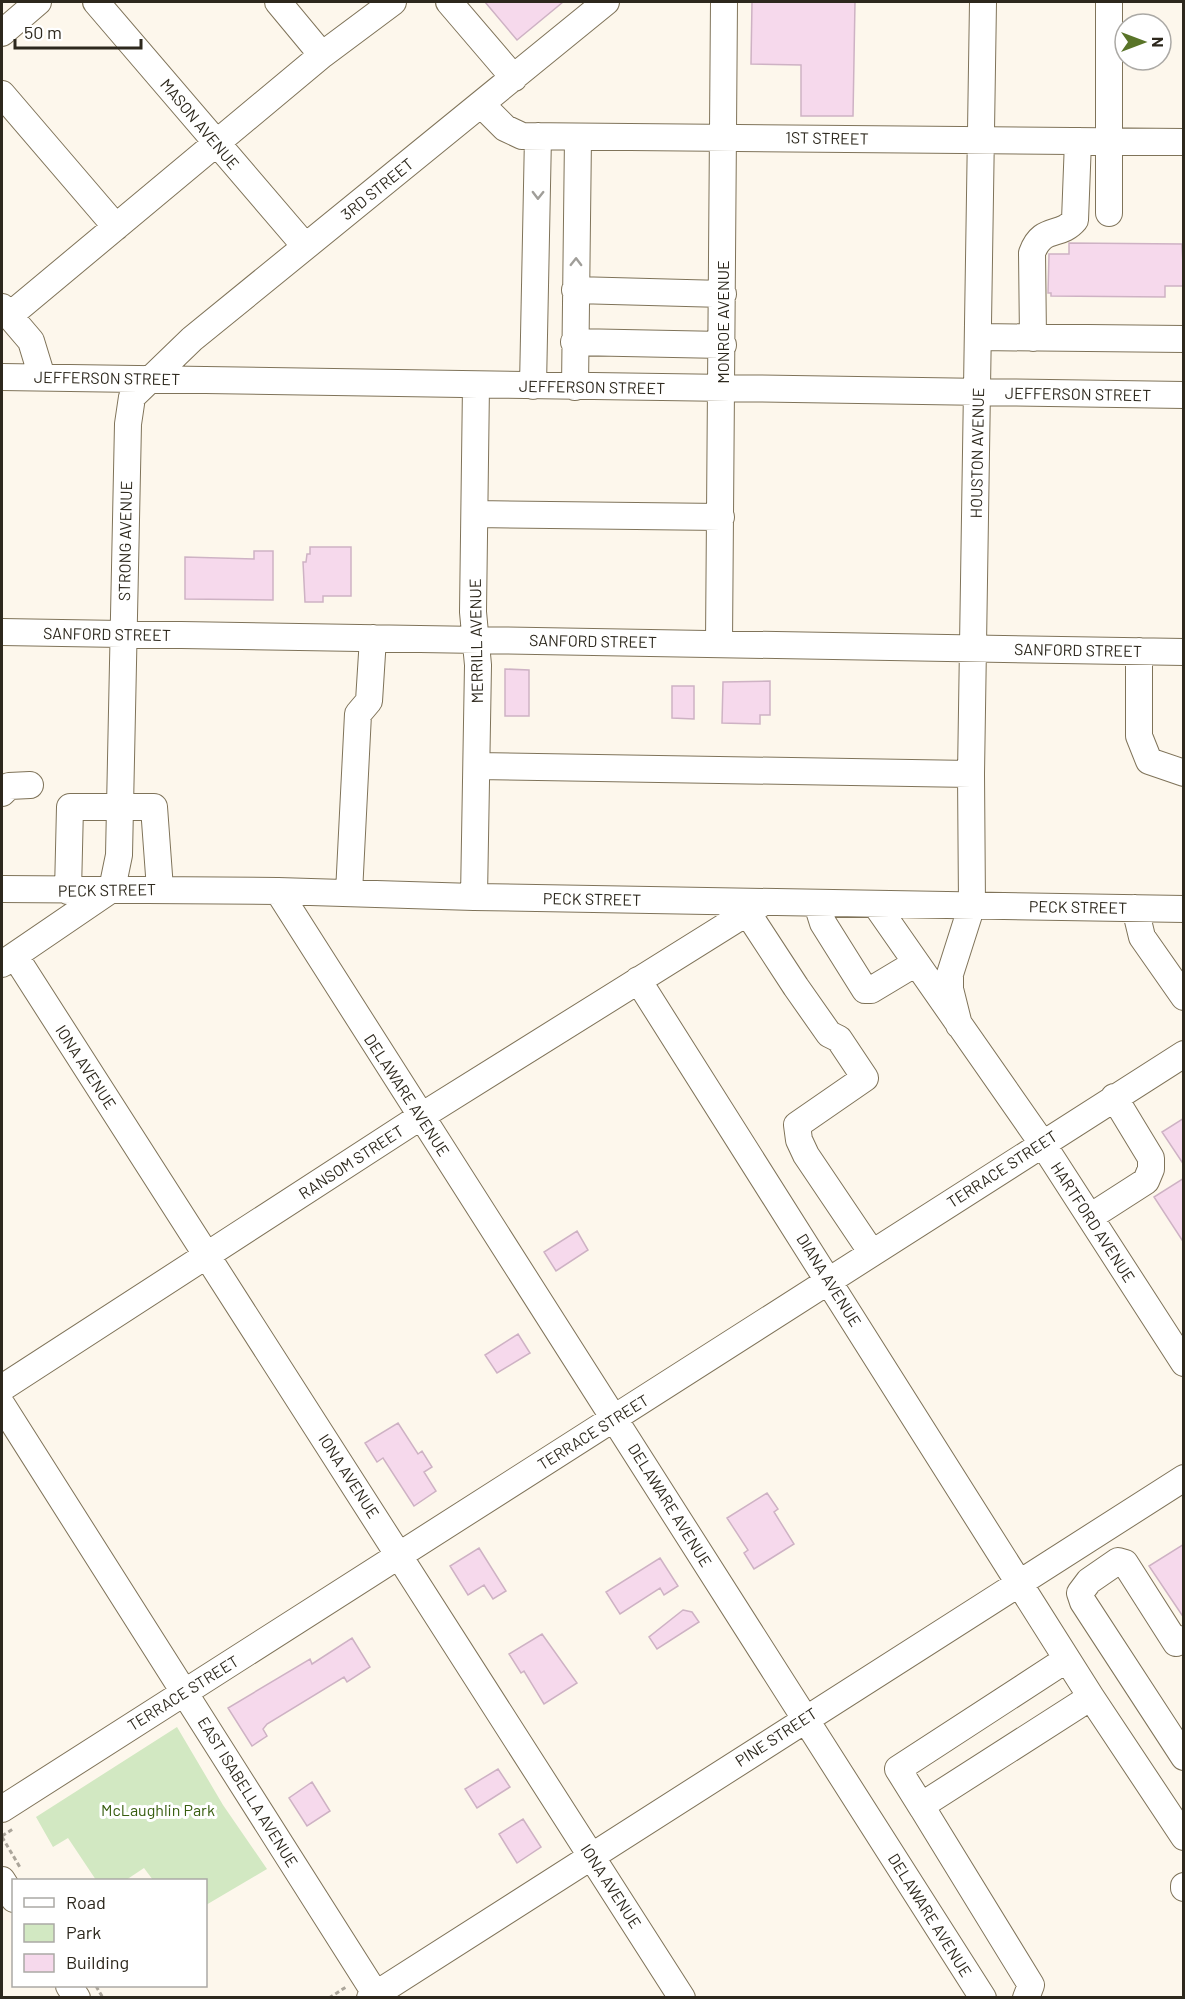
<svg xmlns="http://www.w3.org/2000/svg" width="1185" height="1999" font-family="Barlow,sans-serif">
<rect width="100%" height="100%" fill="#fdf7ec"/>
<path fill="#d2e8c2" d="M 177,1727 L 223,1805 L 267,1869 L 206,1905 L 206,1880 L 153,1880 L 144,1868 L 126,1880 L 96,1880 L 68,1838 L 53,1847 L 36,1817 Z"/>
<path fill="#f6d9ec" stroke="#ceb2c4" stroke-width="1.5" d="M 485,2 L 563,2 L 517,40 Z
M 752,2 L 855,2 L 853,116 L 801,116 L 801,65 L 751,64 Z
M 1069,243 L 1182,244 L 1184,286 L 1165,286 L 1165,297 L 1051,296 L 1051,293 L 1048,293 L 1049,254 L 1069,254 Z
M 310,547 L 351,547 L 351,596 L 323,596 L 323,602 L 305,602 L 303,562 L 306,562 L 307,554 L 310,554 Z
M 254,551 L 273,551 L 273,600 L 185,599 L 185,557 L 254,559 Z
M 505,669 L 529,670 L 529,716 L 505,716 Z
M 770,681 L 770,715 L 760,715 L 760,724 L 722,723 L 723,682 Z
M 672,686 L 694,686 L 694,719 L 672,718 Z
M 1184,1118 L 1184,1165 L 1162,1132 Z
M 1184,1178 L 1184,1243 L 1154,1197 Z
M 577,1231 L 588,1250 L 556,1271 L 544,1252 Z
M 518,1334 L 530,1353 L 497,1373 L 485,1355 Z
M 398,1423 L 418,1454 L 422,1451 L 432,1467 L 424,1472 L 436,1491 L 414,1506 L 383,1458 L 377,1462 L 365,1443 Z
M 767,1493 L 778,1509 L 774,1512 L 794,1544 L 754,1569 L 744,1553 L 748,1550 L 727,1518 Z
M 1184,1544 L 1184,1618 L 1149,1566 Z
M 479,1548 L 506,1591 L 493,1599 L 484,1585 L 468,1595 L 450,1566 Z
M 660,1558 L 678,1586 L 664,1595 L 660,1588 L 620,1614 L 606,1592 Z
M 683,1610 L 692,1612 L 699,1622 L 657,1649 L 649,1637 Z
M 542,1634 L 577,1683 L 544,1704 L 524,1671 L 521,1673 L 509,1654 Z
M 352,1638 L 370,1667 L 347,1682 L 344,1677 L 267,1724 L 263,1729 L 267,1736 L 252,1746 L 228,1708 L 310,1659 L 312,1664 Z
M 498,1769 L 510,1787 L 477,1808 L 465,1789 Z
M 312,1782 L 330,1811 L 307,1826 L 289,1798 Z
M 523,1819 L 541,1847 L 517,1863 L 499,1834 Z"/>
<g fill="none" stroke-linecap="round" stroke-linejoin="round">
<g stroke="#7f7359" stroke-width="28">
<path id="minor" d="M 96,2 L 305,246
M 449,2 L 514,78
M 2,33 L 38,2
M 322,55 L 393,2
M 2,94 L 116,227
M 482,105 L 505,128 L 522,136 L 1184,142
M 1109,213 L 1109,2
M 575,290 L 723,294
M 2,307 L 31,341 L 42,377
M 9,316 L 322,55 L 278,2
M 979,337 L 1184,339
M 1033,338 L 1032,253 C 1042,225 1060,238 1075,220 L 1078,141
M 574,342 L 723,345
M 2,377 L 1184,395
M 533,386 L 538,136
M 575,387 L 578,137
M 475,514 L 721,517
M 2,632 L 1184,652
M 719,643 L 724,2
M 1139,651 L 1139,736 L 1149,761 L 1184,773
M 477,766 L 971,774
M 2,793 L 9,786 L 30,785
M 2,889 L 278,891 L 474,897 L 1184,909
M 68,891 L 70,807 L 154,807 L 160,889
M 278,891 L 983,1998
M 349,893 L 358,714 L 369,701 L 373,638
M 474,897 L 478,665 L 473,612 L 476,385
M 817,904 L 823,923 L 865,990 L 871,990 L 916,963
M 876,905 L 1042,1143 L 1184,1363
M 1135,908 L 1142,937 L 1184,997
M 747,912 L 796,987 L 829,1034 L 839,1039 L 865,1078 L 797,1125 L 799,1140 L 806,1155 L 872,1253
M 15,956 L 682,1998
M 2,964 L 112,889 L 119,855 L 128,424 L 132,397 L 192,339 L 606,2
M 638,980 L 1091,1697
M 959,1025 L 950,989 L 950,974 L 972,905 L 971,774 L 983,2
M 1090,1217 L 1146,1181 L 1151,1169 L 1151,1158 L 1114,1097
M 2,1388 L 420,1117 L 764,902
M 2,1405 L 378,1998
M 1184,1639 L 1176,1643 L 1125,1563 L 1118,1561 L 1089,1581 L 1080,1593 L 1083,1602 L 1184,1757
M 2,1809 L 1184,1054
M 923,1809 L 898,1769 L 1067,1659
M 2,1880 L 14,1899
M 1184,1886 L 1184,1888
M 69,1986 L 77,1998
M 370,1998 L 1184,1478
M 1026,1998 L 1031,1985 L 923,1809 L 927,1802 L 1091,1697 L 1184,1837"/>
</g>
<path stroke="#aba59a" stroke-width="3" stroke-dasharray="4.5 3" stroke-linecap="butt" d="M 2,1836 L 13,1829
M 2,1837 L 21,1869
M 96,1986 L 103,1998
M 329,1998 L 346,1987"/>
<use href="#minor" stroke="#fff" stroke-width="26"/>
</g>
<defs><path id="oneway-chevron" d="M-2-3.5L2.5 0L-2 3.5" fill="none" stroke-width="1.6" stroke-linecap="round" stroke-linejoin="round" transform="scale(1.5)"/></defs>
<g stroke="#a09e99">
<use href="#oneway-chevron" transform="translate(538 195) rotate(91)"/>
<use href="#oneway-chevron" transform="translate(576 262) rotate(-89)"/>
</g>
<g text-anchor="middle" stroke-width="6" stroke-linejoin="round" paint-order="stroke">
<g font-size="16" fill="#2d281d" stroke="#fff">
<text transform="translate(200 124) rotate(50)" y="6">MASON AVENUE</text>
<text transform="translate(827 138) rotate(1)" y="6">1ST STREET</text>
<text transform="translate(377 189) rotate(-39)" y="6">3RD STREET</text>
<text transform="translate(723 322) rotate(-90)" y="6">MONROE AVENUE</text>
<text transform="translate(107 378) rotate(1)" y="6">JEFFERSON STREET</text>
<text transform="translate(592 387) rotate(1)" y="6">JEFFERSON STREET</text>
<text transform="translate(1078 394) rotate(1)" y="6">JEFFERSON STREET</text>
<text transform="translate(977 453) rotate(-89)" y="6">HOUSTON AVENUE</text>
<text transform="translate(125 541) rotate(-89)" y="6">STRONG AVENUE</text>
<text transform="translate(107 634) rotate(1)" y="6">SANFORD STREET</text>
<text transform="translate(476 641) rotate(-91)" y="6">MERRILL AVENUE</text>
<text transform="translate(593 641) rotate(1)" y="6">SANFORD STREET</text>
<text transform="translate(1078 650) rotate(1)" y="6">SANFORD STREET</text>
<text transform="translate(107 890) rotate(-1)" y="6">PECK STREET</text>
<text transform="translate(592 899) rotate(1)" y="6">PECK STREET</text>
<text transform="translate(1078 907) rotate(1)" y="6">PECK STREET</text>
<text transform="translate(86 1067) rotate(57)" y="6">IONA AVENUE</text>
<text transform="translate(407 1095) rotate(57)" y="6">DELAWARE AVENUE</text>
<text transform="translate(351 1162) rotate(-33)" y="6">RANSOM STREET</text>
<text transform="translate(1002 1169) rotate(-33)" y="6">TERRACE STREET</text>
<text transform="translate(1093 1222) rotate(57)" y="6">HARTFORD AVENUE</text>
<text transform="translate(829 1280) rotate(58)" y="6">DIANA AVENUE</text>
<text transform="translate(593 1432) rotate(-32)" y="6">TERRACE STREET</text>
<text transform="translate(349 1476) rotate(57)" y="6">IONA AVENUE</text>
<text transform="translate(670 1505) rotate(58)" y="6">DELAWARE AVENUE</text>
<text transform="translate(183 1693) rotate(-32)" y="6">TERRACE STREET</text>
<text transform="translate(776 1737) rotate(-33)" y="6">PINE STREET</text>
<text transform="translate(248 1792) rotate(58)" y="6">EAST ISABELLA AVENUE</text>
<text transform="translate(611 1886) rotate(57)" y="6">IONA AVENUE</text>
<text transform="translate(930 1915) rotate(58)" y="6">DELAWARE AVENUE</text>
</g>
<g font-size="16" fill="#375d0f" stroke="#fff">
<text x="158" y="1816">McLaughlin Park</text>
</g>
</g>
<rect width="1185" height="1999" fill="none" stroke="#2d281d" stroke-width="6"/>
<rect x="12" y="1879" width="195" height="108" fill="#ffffff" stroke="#aba9a5" stroke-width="1.5"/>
<rect x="24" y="1898" width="30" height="9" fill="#ffffff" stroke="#aba9a5" stroke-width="1.5"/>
<text x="66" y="1909" font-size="18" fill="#2d281d">Road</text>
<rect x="24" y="1924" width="30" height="18" fill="#d2e8c2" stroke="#aba9a5" stroke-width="1.5"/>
<text x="66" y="1939" font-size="18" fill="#2d281d">Park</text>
<rect x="24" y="1954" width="30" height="18" fill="#f6d9ec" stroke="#aba9a5" stroke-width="1.5"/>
<text x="66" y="1969" font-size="18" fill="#2d281d">Building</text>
<g transform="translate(1143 42) rotate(90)"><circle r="28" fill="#ffffff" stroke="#aba9a5" stroke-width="1.5"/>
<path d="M0-4.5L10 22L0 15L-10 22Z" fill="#597428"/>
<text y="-9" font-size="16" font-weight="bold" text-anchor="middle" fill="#2d281d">N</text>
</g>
<path d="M15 39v9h126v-9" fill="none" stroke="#2d281d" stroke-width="3"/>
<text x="24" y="39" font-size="18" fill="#2d281d" stroke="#ffffff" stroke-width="4.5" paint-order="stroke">50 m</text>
</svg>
